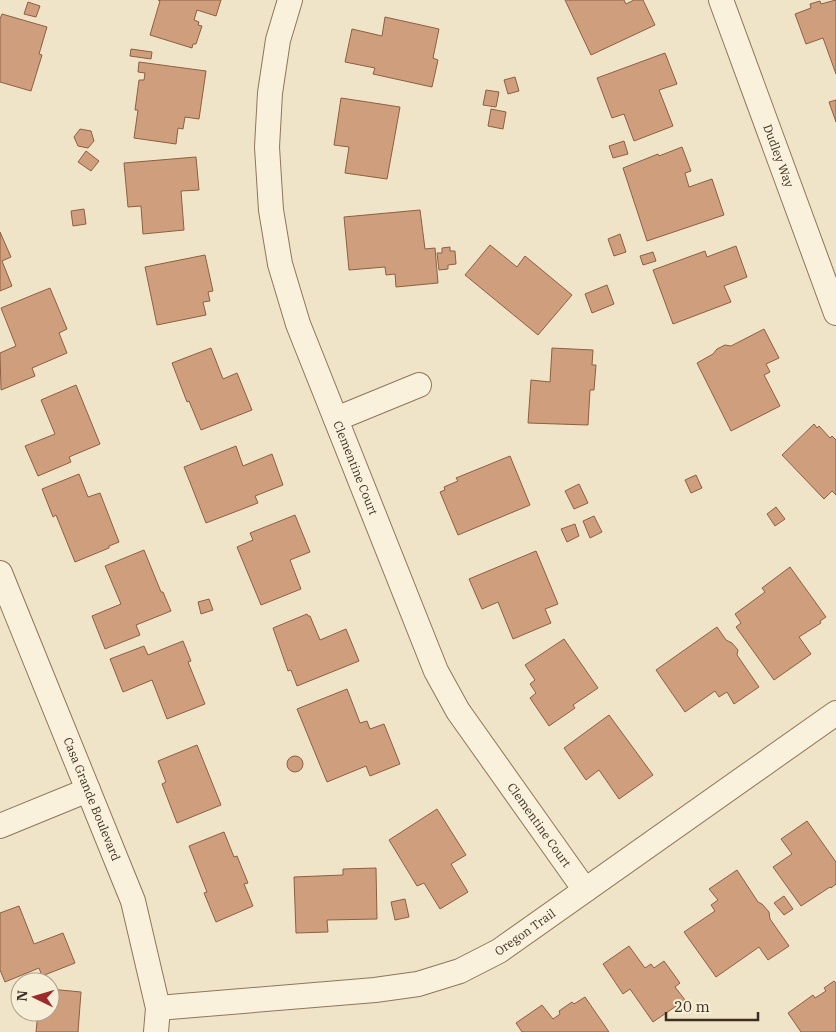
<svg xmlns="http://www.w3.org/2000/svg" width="836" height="1032" font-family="'IBM Plex Serif',serif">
<rect width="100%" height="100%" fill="#f0e4c8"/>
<path fill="#cf9f7d" stroke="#8d5f41" d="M 158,0 L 221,0 L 216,16 L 197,10 L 194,20 L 199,22 L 198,25 L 202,26 L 196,44 L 193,44 L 192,48 L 150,35 L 160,1 Z
M 565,0 L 624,0 L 626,4 L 634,0 L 643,0 L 655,25 L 591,55 Z
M 836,0 L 836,74 L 823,38 L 806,44 L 795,14 L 811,8 L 810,4 L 820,1 L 821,4 Z
M 28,2 L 40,6 L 36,17 L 24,14 Z
M 2,14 L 47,27 L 39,54 L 42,55 L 31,91 L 0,82 L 0,19 Z
M 385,17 L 439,29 L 433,58 L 438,60 L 432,87 L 373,74 L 375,68 L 345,62 L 352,29 L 382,36 Z
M 131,49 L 152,52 L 151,59 L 130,56 Z
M 665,53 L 677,84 L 659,90 L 673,126 L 634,141 L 624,114 L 612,118 L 597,78 Z
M 139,62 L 206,71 L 199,119 L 185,117 L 183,129 L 178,128 L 176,144 L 134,138 L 138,110 L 135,110 L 139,80 L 144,80 L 145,73 L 138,72 Z
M 515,77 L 519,91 L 508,94 L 504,80 Z
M 486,90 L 499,92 L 496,107 L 483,105 Z
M 341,98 L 400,107 L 387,179 L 345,173 L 349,147 L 334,145 Z
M 836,100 L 836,122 L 829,102 Z
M 491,109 L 506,112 L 503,129 L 488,126 Z
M 80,129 L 91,131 L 94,141 L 88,148 L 78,146 L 74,137 Z
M 624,141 L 628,154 L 613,158 L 609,146 Z
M 682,147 L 691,171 L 685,173 L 689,187 L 712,179 L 724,215 L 647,241 L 623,168 L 658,154 L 659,156 Z
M 86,151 L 99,161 L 91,171 L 78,162 Z
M 196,157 L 199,190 L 181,191 L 184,230 L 143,234 L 141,206 L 128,207 L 124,163 Z
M 84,209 L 86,224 L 73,226 L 71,211 Z
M 420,210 L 425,249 L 435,248 L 438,283 L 396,287 L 395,274 L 386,275 L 385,267 L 349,270 L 344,217 Z
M 0,232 L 11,257 L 2,261 L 12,286 L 0,291 Z
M 620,234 L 626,252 L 614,256 L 608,239 Z
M 490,245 L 517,267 L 525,256 L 572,295 L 538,335 L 465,275 Z
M 736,246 L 747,277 L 724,286 L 731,302 L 673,324 L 653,270 L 705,251 L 707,257 Z
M 450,247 L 450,251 L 455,251 L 456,264 L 448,265 L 448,269 L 439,270 L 437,253 L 442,253 L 442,248 Z
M 653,252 L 656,261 L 643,265 L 640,256 Z
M 205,255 L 213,291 L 208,292 L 210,301 L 203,302 L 206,315 L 157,325 L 145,267 Z
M 607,285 L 614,304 L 592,313 L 585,294 Z
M 50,288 L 67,329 L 59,333 L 67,353 L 32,368 L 35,376 L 1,390 L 0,353 L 16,346 L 1,308 Z
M 764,329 L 779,358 L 766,364 L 770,372 L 764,375 L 780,406 L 731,431 L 697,363 L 713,354 L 717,349 L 725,345 L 731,346 Z
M 211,348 L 223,379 L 237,373 L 252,410 L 201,430 L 189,401 L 187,402 L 172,363 Z
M 552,348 L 593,350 L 592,365 L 596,365 L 594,390 L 590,390 L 588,425 L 528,423 L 531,380 L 550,382 Z
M 76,385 L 100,444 L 69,457 L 71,462 L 38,476 L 25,446 L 55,434 L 41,400 Z
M 814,424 L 817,428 L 819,426 L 830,438 L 832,436 L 836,440 L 836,495 L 832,491 L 824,499 L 782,455 Z
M 236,446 L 243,466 L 272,454 L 283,485 L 255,496 L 258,503 L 206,523 L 184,467 Z
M 510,456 L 530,505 L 458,535 L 440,492 L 445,490 L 444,487 L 458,481 L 456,478 Z
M 79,474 L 88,497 L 100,493 L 119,542 L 109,546 L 109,548 L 75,562 L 56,515 L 53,517 L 42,489 Z
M 696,475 L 702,488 L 691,493 L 685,480 Z
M 579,484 L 588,503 L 574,509 L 565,491 Z
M 776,507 L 785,519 L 775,526 L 767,514 Z
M 295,515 L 310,552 L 290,560 L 301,589 L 261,605 L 237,547 L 253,540 L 250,533 Z
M 594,516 L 602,532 L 590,538 L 583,521 Z
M 575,524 L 579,536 L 567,542 L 561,529 Z
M 144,550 L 161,592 L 163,592 L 171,611 L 136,625 L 140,635 L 105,649 L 92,616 L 121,604 L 105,566 Z
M 536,551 L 558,604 L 545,609 L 551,623 L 513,639 L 498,602 L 482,609 L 469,579 Z
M 790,567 L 826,617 L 820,621 L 821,623 L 799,637 L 811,654 L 774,680 L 736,627 L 741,623 L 735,614 L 765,592 L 762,588 Z
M 209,599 L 213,610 L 201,614 L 198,602 Z
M 307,614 L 308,616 L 310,616 L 320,640 L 346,629 L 359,661 L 297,686 L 291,670 L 288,671 L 273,628 Z
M 717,627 L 726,640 L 732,643 L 738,650 L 737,655 L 759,687 L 734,704 L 727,692 L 719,697 L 715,691 L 685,712 L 656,670 Z
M 564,639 L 598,688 L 573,705 L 575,708 L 549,726 L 530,698 L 536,693 L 530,684 L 535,680 L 525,665 Z
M 183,641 L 191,661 L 188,662 L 205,704 L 167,719 L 152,680 L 123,692 L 110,659 L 144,646 L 148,655 Z
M 347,689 L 360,723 L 367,721 L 370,729 L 384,724 L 400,764 L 370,776 L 366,766 L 327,782 L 297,709 Z
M 609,715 L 653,775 L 619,799 L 599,770 L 586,780 L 564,748 Z
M 197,745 L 221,805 L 177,823 L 162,784 L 166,782 L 158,761 Z
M287 764a8 8 0 1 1 16 0a8 8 0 1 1-16 0Z
M 437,809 L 466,855 L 451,864 L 468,892 L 440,909 L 424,883 L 417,886 L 389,840 Z
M 807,821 L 836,862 L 836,884 L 831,888 L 830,887 L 801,906 L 773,867 L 792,854 L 781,839 Z
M 224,832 L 234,857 L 237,856 L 248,883 L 244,884 L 253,906 L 216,922 L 204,893 L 207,892 L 189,846 Z
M 376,868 L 377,919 L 327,920 L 328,932 L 296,933 L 294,877 L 343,875 L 343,869 Z
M 737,870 L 758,902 L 762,904 L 769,912 L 770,919 L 789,946 L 768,960 L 759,947 L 716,977 L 684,932 L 715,911 L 711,905 L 718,900 L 709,889 Z
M 784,896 L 793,909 L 784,915 L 774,903 Z
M 405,899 L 409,917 L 395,920 L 391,902 Z
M 19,906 L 34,944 L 63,933 L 75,963 L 42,976 L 39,968 L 5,982 L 0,970 L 0,913 Z
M 629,946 L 645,968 L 651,964 L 654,968 L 664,961 L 680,983 L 675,987 L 685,1000 L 653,1022 L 630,989 L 623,994 L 603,964 Z
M 834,981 L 836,983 L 836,1032 L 801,1032 L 788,1013 L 813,995 L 815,998 L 826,991 L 824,988 Z
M 20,989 L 20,1000 L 13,1001 L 12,990 Z
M 50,989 L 81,992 L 78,1032 L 36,1032 L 38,1012 L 50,1012 Z
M 585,997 L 609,1032 L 522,1032 L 516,1023 L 542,1005 L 553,1019 L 560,1014 L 559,1011 L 572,1002 L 574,1004 Z"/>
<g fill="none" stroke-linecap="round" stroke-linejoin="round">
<g stroke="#8d765c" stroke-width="26">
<g id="minor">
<path id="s1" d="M 290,0 L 278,40 L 270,93 L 267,147 L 271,210 L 280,264 L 298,324 L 436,671 L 458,711 L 585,890"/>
<path id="s2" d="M 721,0 L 836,313"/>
<path d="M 336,419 L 419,385"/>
<path id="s3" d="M 0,573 L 133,901 L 158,1008 L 156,1032"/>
<path d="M 0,826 L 88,790"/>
<path id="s4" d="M 158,1008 L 375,990 L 418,984 L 460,971 L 499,951 L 836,713"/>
</g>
</g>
<use href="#minor" stroke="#faf1dc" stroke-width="24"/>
</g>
<g text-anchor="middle" stroke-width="4.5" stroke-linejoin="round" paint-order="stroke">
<g font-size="12" fill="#3d2e20" stroke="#f7eed8">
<text dy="4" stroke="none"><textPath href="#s2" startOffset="166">Dudley Way</textPath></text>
<text dy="4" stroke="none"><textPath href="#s1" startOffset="485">Clementine Court</textPath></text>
<text dy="4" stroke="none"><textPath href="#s3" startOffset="244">Casa Grande Boulevard</textPath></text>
<text dy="4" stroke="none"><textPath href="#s1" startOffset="889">Clementine Court</textPath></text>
<text dy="4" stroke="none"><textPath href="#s4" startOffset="381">Oregon Trail</textPath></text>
</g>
</g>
<g transform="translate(35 997) rotate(275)"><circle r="24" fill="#f7eed8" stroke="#ada18e"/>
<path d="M0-4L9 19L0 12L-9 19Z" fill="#9e2a2b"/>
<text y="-8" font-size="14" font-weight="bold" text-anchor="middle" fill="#3d2e20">N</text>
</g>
<path d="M666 1012v8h92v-8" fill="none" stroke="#3d2e20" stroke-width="2.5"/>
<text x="674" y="1012" font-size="15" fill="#3d2e20" stroke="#f7eed8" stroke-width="4" paint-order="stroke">20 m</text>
</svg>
